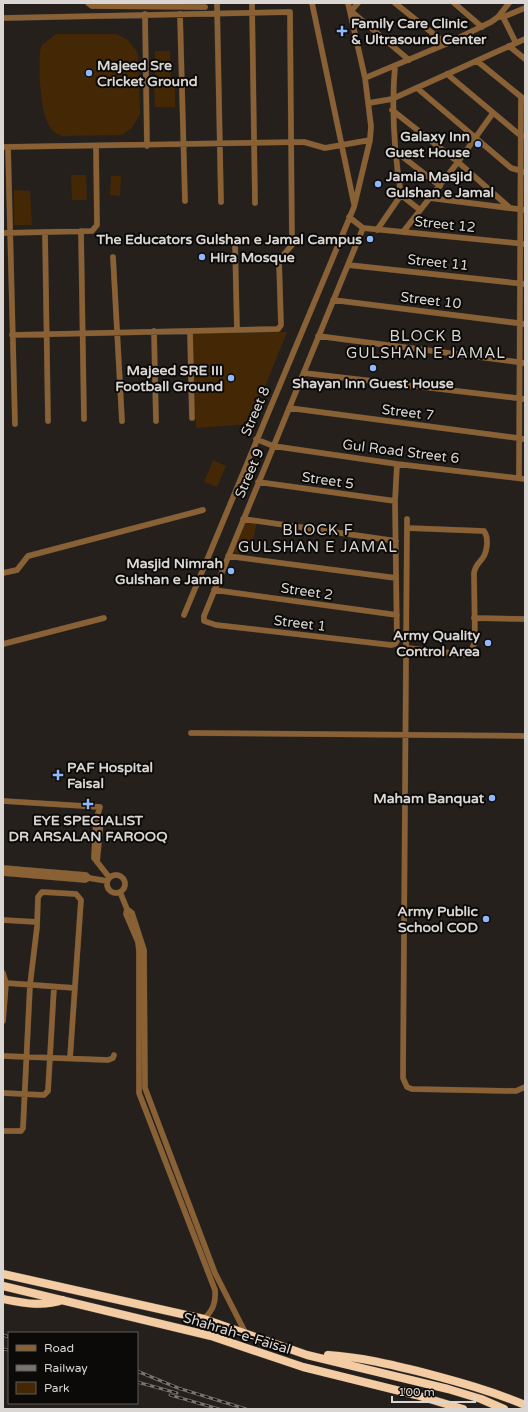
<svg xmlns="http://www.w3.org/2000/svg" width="528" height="1412" font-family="'Varela Round',sans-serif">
<rect width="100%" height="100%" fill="#25201b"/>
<path fill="#442805" d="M 56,34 L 116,34 L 128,40 L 138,53 L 140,114 L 132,128 L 122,135 L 62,136 C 60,135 56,134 54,132 C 39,120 38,64 41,46 Z
M 155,51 L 170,51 L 171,77 L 155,78 Z
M 175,82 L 175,107 L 155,107 L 154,83 Z
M 71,175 L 86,175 L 87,200 L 72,200 Z
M 111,176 L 121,176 L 120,196 L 110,195 Z
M 14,190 L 30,191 L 32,225 L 14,225 Z
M 190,331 L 287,332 L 250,424 L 196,428 Z
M 213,460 L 226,466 L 217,487 L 204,482 Z
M 243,519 L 257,521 L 250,554 L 230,552 Z"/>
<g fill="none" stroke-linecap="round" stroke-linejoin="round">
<g stroke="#423d38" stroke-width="6">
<path id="minor" d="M 88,3 L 92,6 L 205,7
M 217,3 L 221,202
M 252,3 L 255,203
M 312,3 L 354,204
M 358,3 L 351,11 L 409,60
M 395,3 L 446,44
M 454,3 L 482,27
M 145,14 L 147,146
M 180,14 L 185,201
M 498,17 L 509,3
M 503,17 L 516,43
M 3,18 L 290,12 L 292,245 L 279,260 L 281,325 L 278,329 L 12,335
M 509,46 L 525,59
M 477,61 L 525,100
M 395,66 C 391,111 394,151 401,195 L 420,210
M 447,74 L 521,136 L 525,136
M 365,78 L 446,44 L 491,22 L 498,17 L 503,17 L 525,8
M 417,88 L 511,168 L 525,172
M 369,103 L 392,99 L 525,39
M 392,110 L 458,162 L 510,208
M 3,147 L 304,142 L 325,148 L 370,140
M 8,147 L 15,424
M 394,150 L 440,186
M 430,198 L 525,210
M 349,217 L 363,228
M 363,228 L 204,616 L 204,621 L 216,625 L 391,645 L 395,644 L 397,641 L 395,501 L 397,464
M 363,228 L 525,244
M 377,230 L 401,195
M 81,231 L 84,419
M 45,232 L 48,421
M 403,232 L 458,162 L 493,113
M 3,233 L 92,231 L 97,225 L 96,146
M 235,243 L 237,330
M 113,257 L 122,421
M 348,265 L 525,284
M 333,300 L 525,324
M 154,331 L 156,421
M 190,331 L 192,418
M 318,336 L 525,363
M 304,373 L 525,399
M 289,408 L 525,439
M 256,439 L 273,446 L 397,464 L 525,479
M 519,478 L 521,97
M 258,482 L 395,501
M 243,519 L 396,541
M 407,519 L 403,1078 L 407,1087 L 412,1089 L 516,1091 L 525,1087
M 228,556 L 396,578
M 3,573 L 17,570 L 28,556 L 203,510
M 214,590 L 397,615
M 184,615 L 354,207 L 370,140 L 371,126 L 365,78 L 348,3
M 474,618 L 525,619
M 3,644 L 104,618
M 407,648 L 469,655 L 475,642 L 474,573 C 476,560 486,562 487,544 C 487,538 487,536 484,531 L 407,528
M 191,733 L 525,736
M 3,801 L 100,807 L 96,820 L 94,858 L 109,877
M 97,862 L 101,820 L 99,816
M 3,868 L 86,875 L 89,878 L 107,881
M 3,873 L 85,880 L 89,878
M107 884a9 9 0 1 1 18 0a9 9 0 1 1-18 0Z
M 120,892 L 127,909 L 132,913 L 144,950 L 145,1088 L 215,1273 L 246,1334
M 127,909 L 126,914 L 138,942 L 139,951 L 139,1093 L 215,1290 C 216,1303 213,1310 204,1319
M 3,920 L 37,922
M 3,973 L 6,983 L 3,1021
M 6,983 L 75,988
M 3,1056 L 108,1060 L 113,1058 L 114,1055
M 3,1093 L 44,1095 L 48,1091 L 54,987
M 3,1131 L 21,1131 L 23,1128 L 30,985 L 37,927 L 38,897 L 42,892 L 76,894 L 81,900 L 70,1058"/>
</g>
<g stroke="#423d38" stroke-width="9">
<path id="highway" d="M 3,1274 L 204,1319 L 307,1355 L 448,1389 L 481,1399 L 504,1409
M 3,1286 L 211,1336 L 303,1367 L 416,1395 L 463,1409
M 3,1299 C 24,1303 42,1307 63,1300
M 328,1355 C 361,1357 393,1365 425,1373 C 459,1382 492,1391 525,1405"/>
</g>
<use href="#minor" stroke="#8a6135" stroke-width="5.5"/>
<use href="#highway" stroke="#f4cca3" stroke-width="8"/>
<g stroke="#77736f" stroke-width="3">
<path id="rail" d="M 3,1335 L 9,1337
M 3,1349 L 9,1350
M 137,1371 L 178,1388 L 246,1409
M 137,1382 L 177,1393
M 170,1395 L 219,1409"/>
</g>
<use href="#rail" stroke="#0c0a08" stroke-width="1.5" stroke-dasharray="4.5" stroke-linecap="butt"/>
</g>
<g fill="#8fb8fd" stroke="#0c0a08" stroke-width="1.5">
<path d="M340 25h4v4h4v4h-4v4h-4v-4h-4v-4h4z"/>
<circle cx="89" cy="73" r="4"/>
<circle cx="478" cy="144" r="4"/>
<circle cx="378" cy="184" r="4"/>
<circle cx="370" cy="239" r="4"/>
<circle cx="202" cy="257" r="4"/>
<circle cx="373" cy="368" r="4"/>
<circle cx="231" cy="378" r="4"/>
<circle cx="231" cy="571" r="4"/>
<circle cx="488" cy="643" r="4"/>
<path d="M56 769h4v4h4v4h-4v4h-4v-4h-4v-4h4z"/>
<circle cx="492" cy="798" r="4"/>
<path d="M86 798h4v4h4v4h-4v4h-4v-4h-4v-4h4z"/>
<circle cx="486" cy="919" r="4"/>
</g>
<g text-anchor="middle" stroke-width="4" stroke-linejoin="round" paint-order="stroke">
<g font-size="14" font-weight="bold" fill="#d9d6d3" stroke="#0c0a08" text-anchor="end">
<text x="351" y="28" text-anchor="start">Family Care Clinic<tspan x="351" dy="16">&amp; Ultrasound Center</tspan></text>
<text x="97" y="70" text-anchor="start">Majeed Sre<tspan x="97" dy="16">Cricket Ground</tspan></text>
<text x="470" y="141">Galaxy Inn<tspan x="470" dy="16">Guest House</tspan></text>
<text x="386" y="181" text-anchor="start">Jamia Masjid<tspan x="386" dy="16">Gulshan e Jamal</tspan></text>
<text x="362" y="244">The Educators Gulshan e Jamal Campus</text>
<text x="210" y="262" text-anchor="start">Hira Mosque</text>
<text x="223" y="375">Majeed SRE III<tspan x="223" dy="16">Football Ground</tspan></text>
<text x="373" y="388" text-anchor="middle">Shayan Inn Guest House</text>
<text x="223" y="568">Masjid Nimrah<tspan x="223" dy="16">Gulshan e Jamal</tspan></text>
<text x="480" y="640">Army Quality<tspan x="480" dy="16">Control Area</tspan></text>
<text x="67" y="772" text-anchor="start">PAF Hospital<tspan x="67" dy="16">Faisal</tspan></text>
<text x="484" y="803">Maham Banquat</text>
<text x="88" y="825" text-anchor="middle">EYE SPECIALIST<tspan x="88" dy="16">DR ARSALAN FAROOQ</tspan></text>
<text x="478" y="916">Army Public<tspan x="478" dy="16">School COD</tspan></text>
</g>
<g font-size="14" fill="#d9d6d3" stroke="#0c0a08">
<text transform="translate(445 224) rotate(6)" y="5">Street 12</text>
<text transform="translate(438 262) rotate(6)" y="5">Street 11</text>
<text transform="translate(431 300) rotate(7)" y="5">Street 10</text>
<text transform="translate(255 411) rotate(-67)" y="5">Street 8</text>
<text transform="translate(408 412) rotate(7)" y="5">Street 7</text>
<text transform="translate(401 451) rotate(7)" y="5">Gul Road Street 6</text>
<text transform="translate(249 473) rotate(-67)" y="5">Street 9</text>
<text transform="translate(328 480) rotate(8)" y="5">Street 5</text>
<text transform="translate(307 591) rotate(8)" y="5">Street 2</text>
<text transform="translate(300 623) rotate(7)" y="5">Street 1</text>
<text transform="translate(237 1333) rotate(17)" y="5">Shahrah-e-Faisal</text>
</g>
<g font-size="15" letter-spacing="1" fill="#d9d6d3" stroke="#0c0a08">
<text x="426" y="341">BLOCK B<tspan x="426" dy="17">GULSHAN E JAMAL</tspan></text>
<text x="318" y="535">BLOCK F<tspan x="318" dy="17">GULSHAN E JAMAL</tspan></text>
</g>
</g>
<rect width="528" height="1412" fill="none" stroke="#d9d6d3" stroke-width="8"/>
<rect x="8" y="1332" width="130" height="72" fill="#0c0a08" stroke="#5e5c59"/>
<rect x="16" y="1345" width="20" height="6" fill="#8a6135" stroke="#5e5c59"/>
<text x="44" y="1352" font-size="12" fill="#d9d6d3">Road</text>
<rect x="16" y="1365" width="20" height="6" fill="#77736f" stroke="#5e5c59"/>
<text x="44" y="1372" font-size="12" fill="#d9d6d3">Railway</text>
<rect x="16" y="1382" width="20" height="12" fill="#442805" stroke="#5e5c59"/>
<text x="44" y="1392" font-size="12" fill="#d9d6d3">Park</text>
<path d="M392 1396v6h83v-6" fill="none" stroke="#d9d6d3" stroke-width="2"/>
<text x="398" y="1396" font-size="12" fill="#d9d6d3" stroke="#0c0a08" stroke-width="3" paint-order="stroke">100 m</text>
</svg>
